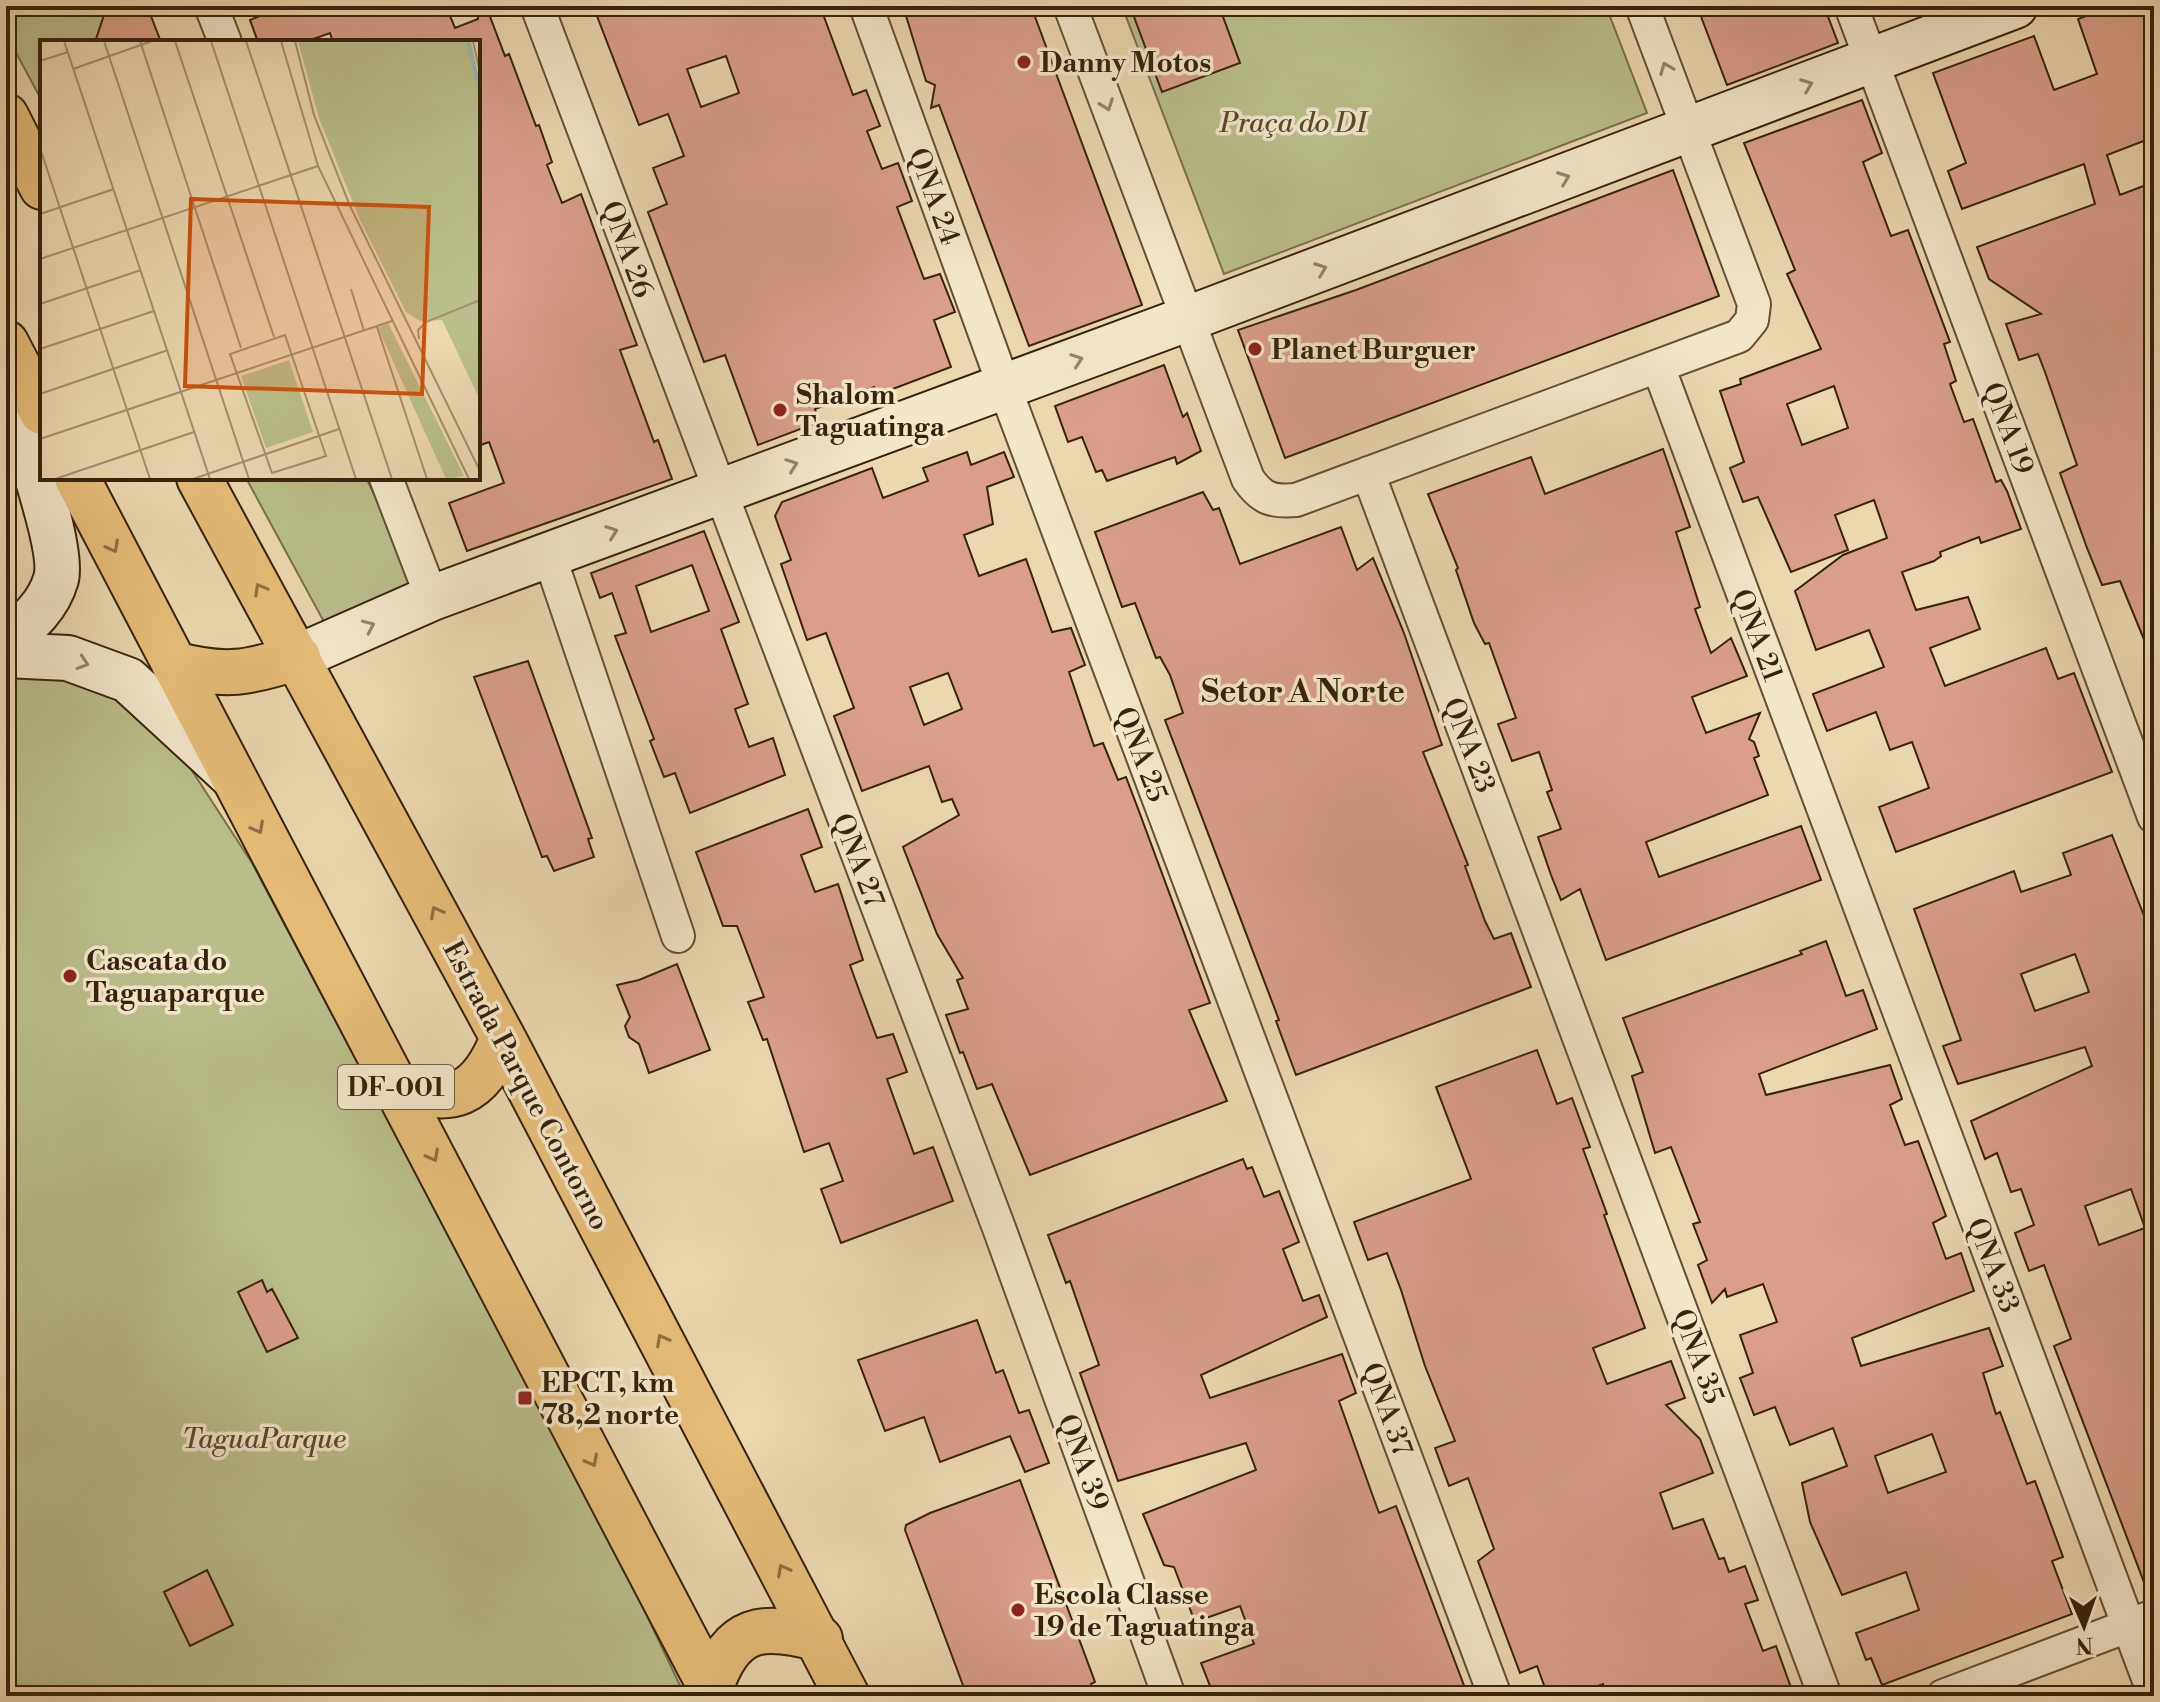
<svg xmlns="http://www.w3.org/2000/svg" width="2160" height="1702" font-family="'Libre Bodoni',serif">
<rect width="100%" height="100%" fill="#ebd8af"/>
<filter id="stains"><feTurbulence type="fractalNoise" baseFrequency=".0025" numOctaves="4"/><feColorMatrix values="0 0 0 0 .2 0 0 0 0 .09 0 0 0 0 .02 0 0 0 .5 -.17"/></filter>
<radialGradient id="worn" r=".72"><stop offset=".6" stop-color="#630" stop-opacity="0"/><stop offset="1" stop-color="#630" stop-opacity=".3"/></radialGradient>
<path fill="#b9be8a" stroke="#78704b" stroke-width="2" d="M 6,6 L 135,6 L 152,42 L 42,42 L 42,101 L 6,34 Z
M 1122,6 L 1606,6 L 1647,113 L 1224,274 Z
M 246,478 L 366,478 L 421,590 L 330,633 Z
M 6,671 L 91,678 L 174,743 L 252,863 L 621,1561 L 685,1696 L 6,1696 Z"/>
<path fill="#da9e89" stroke="#36230c" stroke-width="2" fill-rule="evenodd" d="M 128,6 L 147,6 L 161,42 L 95,42 L 104,15 Z
M 264,6 L 446,6 L 455,28 L 478,19 L 478,6 L 486,6 L 505,56 L 509,54 L 536,126 L 539,125 L 552,162 L 547,165 L 562,203 L 581,194 L 637,345 L 620,350 L 654,442 L 658,440 L 672,479 L 467,551 L 449,503 L 504,483 L 489,442 L 478,446 L 478,42 L 333,42 L 330,33 L 305,42 L 258,42 L 250,20 L 267,13 Z
M 602,6 L 820,6 L 853,95 L 866,90 L 880,126 L 867,131 L 882,169 L 898,163 L 912,201 L 897,207 L 924,279 L 940,274 L 955,312 L 934,320 L 951,367 L 877,395 L 874,387 L 815,409 L 819,422 L 758,445 L 725,355 L 704,362 L 648,212 L 667,204 L 653,168 L 684,156 L 668,114 L 639,125 L 597,16 ZM 726,56 L 739,93 L 701,107 L 687,69 Z
M 903,6 L 1031,6 L 1142,305 L 1029,346 L 939,105 L 931,108 L 935,85 L 926,81 Z
M 1130,6 L 1219,6 L 1240,63 L 1162,92 Z
M 1697,6 L 1824,6 L 1838,43 L 1727,85 Z
M 2113,6 L 2154,6 L 2154,137 L 2107,155 L 2120,195 L 2154,182 L 2152,659 L 2120,581 L 2102,585 L 2087,548 L 2060,473 L 2077,465 L 2045,372 L 2038,354 L 2019,360 L 2006,324 L 2041,314 L 1989,279 L 1977,247 L 2095,204 L 2084,164 L 1962,209 L 1948,171 L 1966,163 L 1933,73 L 2034,36 L 2054,90 L 2097,74 L 2078,19 Z
M 1862,100 L 1882,153 L 1863,162 L 1891,236 L 1908,230 L 1950,342 L 1944,344 L 1956,381 L 1950,384 L 1964,422 L 1973,419 L 1996,482 L 2001,480 L 2007,491 L 2021,529 L 1981,543 L 1979,537 L 1940,552 L 1941,556 L 1934,561 L 1902,572 L 1916,610 L 1968,597 L 1980,629 L 1930,648 L 1945,686 L 2046,648 L 2058,679 L 2074,673 L 2112,772 L 1896,852 L 1879,807 L 1929,788 L 1912,742 L 1890,750 L 1876,712 L 1827,731 L 1813,694 L 1884,667 L 1869,630 L 1816,650 L 1795,591 L 1843,555 L 1887,538 L 1874,500 L 1835,515 L 1848,550 L 1791,572 L 1758,497 L 1743,502 L 1730,468 L 1744,462 L 1720,391 L 1741,384 L 1740,379 L 1821,349 L 1787,274 L 1795,270 L 1744,143 ZM 1834,386 L 1848,428 L 1802,445 L 1787,404 Z
M 1673,170 L 1719,296 L 1285,458 L 1238,330 L 1356,290 Z
M 1164,365 L 1183,417 L 1187,413 L 1201,451 L 1177,464 L 1175,457 L 1107,481 L 1102,470 L 1096,472 L 1082,437 L 1068,442 L 1055,406 Z
M 1663,449 L 1690,527 L 1676,532 L 1700,607 L 1695,609 L 1711,653 L 1731,638 L 1747,676 L 1692,697 L 1706,733 L 1760,713 L 1749,739 L 1754,742 L 1759,756 L 1754,758 L 1768,795 L 1646,842 L 1659,877 L 1801,826 L 1821,880 L 1606,960 L 1580,889 L 1561,900 L 1551,875 L 1538,837 L 1561,829 L 1547,792 L 1552,790 L 1539,752 L 1512,761 L 1498,724 L 1516,718 L 1489,643 L 1485,644 L 1474,623 L 1456,570 L 1458,568 L 1428,494 L 1531,457 L 1545,494 Z
M 967,452 L 971,465 L 1004,452 L 1014,477 L 987,487 L 993,524 L 964,535 L 979,576 L 1026,559 L 1052,632 L 1071,628 L 1085,665 L 1069,672 L 1094,746 L 1103,743 L 1118,780 L 1126,777 L 1140,814 L 1210,1003 L 1189,1010 L 1227,1101 L 1030,1175 L 992,1084 L 977,1089 L 963,1052 L 960,1053 L 946,1015 L 968,1009 L 957,980 L 963,978 L 937,934 L 903,847 L 959,815 L 952,799 L 942,802 L 929,766 L 862,791 L 834,716 L 854,708 L 826,633 L 807,640 L 781,564 L 791,560 L 775,516 L 782,502 L 872,468 L 883,498 L 928,481 L 923,468 ZM 948,673 L 962,709 L 924,725 L 910,687 Z
M 1203,492 L 1213,510 L 1219,508 L 1240,564 L 1341,527 L 1357,570 L 1373,558 L 1404,633 L 1442,745 L 1423,752 L 1468,865 L 1465,866 L 1485,921 L 1494,939 L 1511,933 L 1531,987 L 1296,1075 L 1276,1021 L 1279,1020 L 1165,720 L 1183,713 L 1170,675 L 1160,657 L 1156,658 L 1135,603 L 1122,607 L 1095,532 Z
M 704,531 L 739,622 L 721,629 L 748,704 L 735,709 L 749,747 L 773,738 L 785,775 L 690,813 L 675,773 L 664,777 L 650,741 L 654,739 L 615,636 L 626,633 L 612,593 L 600,598 L 591,573 ZM 692,565 L 709,611 L 651,632 L 636,586 Z
M 528,661 L 592,838 L 588,839 L 594,857 L 554,871 L 547,856 L 542,857 L 474,677 Z
M 808,809 L 822,847 L 801,855 L 815,892 L 838,884 L 863,960 L 850,965 L 859,990 L 877,1038 L 893,1034 L 907,1072 L 887,1079 L 914,1154 L 933,1147 L 953,1201 L 841,1243 L 821,1189 L 843,1181 L 829,1143 L 804,1152 L 767,1039 L 763,1040 L 748,1002 L 764,997 L 737,926 L 723,926 L 696,852 Z
M 2112,835 L 2154,941 L 2154,1597 L 2150,1598 L 2054,1346 L 2071,1339 L 2044,1265 L 2029,1271 L 2015,1233 L 2034,1225 L 2021,1189 L 2011,1192 L 1997,1153 L 1985,1159 L 1971,1121 L 2092,1066 L 2085,1047 L 1958,1084 L 1943,1046 L 1961,1040 L 1914,909 L 2014,871 L 2021,892 L 2071,875 L 2063,853 ZM 2075,954 L 2089,992 L 2035,1011 L 2021,974 ZM 2131,1189 L 2145,1228 L 2099,1245 L 2085,1206 Z
M 1826,941 L 1846,996 L 1863,990 L 1877,1029 L 1759,1074 L 1766,1095 L 1890,1065 L 1902,1099 L 1890,1105 L 1905,1145 L 1918,1141 L 1946,1216 L 1933,1223 L 1946,1259 L 1961,1253 L 1974,1291 L 1852,1338 L 1861,1366 L 1989,1328 L 2003,1366 L 1983,1373 L 1996,1414 L 2000,1412 L 2027,1484 L 2035,1481 L 2063,1557 L 2052,1561 L 2072,1614 L 1882,1685 L 1871,1658 L 1866,1660 L 1856,1633 L 1919,1610 L 1906,1572 L 1842,1595 L 1810,1522 L 1802,1483 L 1847,1466 L 1833,1428 L 1790,1445 L 1775,1407 L 1754,1415 L 1740,1378 L 1753,1373 L 1740,1335 L 1777,1322 L 1763,1284 L 1727,1297 L 1725,1289 L 1712,1303 L 1698,1265 L 1707,1260 L 1693,1224 L 1700,1222 L 1671,1147 L 1655,1153 L 1632,1076 L 1643,1072 L 1623,1018 L 1802,954 L 1800,951 ZM 1932,1434 L 1946,1472 L 1888,1493 L 1875,1456 Z
M 677,964 L 710,1050 L 649,1073 L 639,1044 L 629,1037 L 625,1026 L 630,1017 L 617,985 L 639,980 Z
M 1537,1050 L 1557,1104 L 1572,1098 L 1590,1147 L 1583,1149 L 1607,1214 L 1604,1215 L 1645,1328 L 1593,1348 L 1607,1384 L 1671,1361 L 1685,1398 L 1666,1405 L 1700,1439 L 1713,1473 L 1660,1493 L 1673,1529 L 1703,1519 L 1719,1559 L 1724,1558 L 1729,1572 L 1745,1566 L 1758,1600 L 1745,1604 L 1763,1651 L 1776,1646 L 1794,1696 L 1605,1696 L 1603,1684 L 1571,1696 L 1548,1696 L 1537,1666 L 1520,1673 L 1478,1561 L 1494,1549 L 1468,1478 L 1449,1486 L 1435,1448 L 1455,1441 L 1425,1366 L 1401,1290 L 1387,1253 L 1368,1260 L 1354,1222 L 1471,1179 L 1436,1087 Z
M 1243,1159 L 1247,1169 L 1252,1167 L 1264,1197 L 1279,1191 L 1299,1242 L 1283,1249 L 1303,1301 L 1319,1295 L 1327,1317 L 1201,1375 L 1210,1398 L 1342,1354 L 1356,1393 L 1339,1401 L 1371,1491 L 1379,1513 L 1396,1506 L 1468,1696 L 1214,1696 L 1201,1663 L 1254,1644 L 1240,1606 L 1195,1622 L 1174,1567 L 1164,1565 L 1143,1514 L 1256,1470 L 1246,1443 L 1118,1481 L 1080,1373 L 1099,1365 L 1070,1281 L 1066,1283 L 1048,1235 Z
M 262,1280 L 267,1292 L 272,1289 L 298,1338 L 267,1352 L 238,1292 Z
M 977,1320 L 996,1373 L 1003,1370 L 1019,1413 L 1029,1410 L 1049,1463 L 1025,1472 L 1010,1436 L 940,1462 L 924,1417 L 885,1431 L 858,1360 Z
M 1020,1480 L 1095,1682 L 1091,1684 L 1097,1696 L 967,1696 L 905,1530 L 906,1525 L 930,1513 Z
M 207,1570 L 233,1625 L 190,1646 L 164,1592 Z"/>
<g fill="none" stroke-linecap="round" stroke-linejoin="round">
<g stroke="#635035" stroke-width="36">
<path id="street" d="M 211,6 L 225,42
M 537,6 L 999,1228 L 1169,1696
M 866,6 L 1004,386 L 1495,1696
M 1070,6 L 1248,479 C 1262,499 1272,502 1296,500 L 1739,336 L 1752,320 L 1754,304 L 1642,6
M 1851,6 L 2154,817
M 1658,366 L 2154,1694
M 1368,473 L 1825,1696
M 386,478 L 432,598
M 549,555 L 678,936
M 1943,1696 L 2154,1616"/>
</g>
<g stroke="#36230c" stroke-width="48">
<path id="secondary" d="M 6,381 C 18,421 65,546 56,579 C 48,607 27,624 6,642
M 6,655 L 68,658 L 128,680 L 230,774
M 298,657 L 432,598 L 1187,319 L 2015,6"/>
</g>
<g stroke="#36230c" stroke-width="48">
<path id="highway" d="M 6,116 L 42,187
M 6,343 L 42,412
M 77,478 L 715,1696
M 199,478 L 503,1038 L 847,1696
M 174,664 C 225,678 249,673 298,657
M 394,1083 C 452,1109 480,1095 503,1038
M 711,1687 C 732,1626 761,1623 820,1639"/>
</g>
<use href="#street" stroke="#f2e6cb" stroke-width="32"/>
<use href="#secondary" stroke="#f2e6cb" stroke-width="44"/>
<use href="#highway" stroke="#e6bc78" stroke-width="44"/>
</g>
<defs><path id="oneway-chevron" d="M-2-3.5L2.5 0L-2 3.5" fill="none" stroke-width="1.6" stroke-linecap="round" stroke-linejoin="round" transform="scale(2)"/></defs>
<g stroke="#94846c">
<use href="#oneway-chevron" transform="translate(1666 68) rotate(-111)"/>
<use href="#oneway-chevron" transform="translate(1807 85) rotate(-21)"/>
<use href="#oneway-chevron" transform="translate(1107 105) rotate(70)"/>
<use href="#oneway-chevron" transform="translate(1564 178) rotate(-21)"/>
<use href="#oneway-chevron" transform="translate(1321 269) rotate(-21)"/>
<use href="#oneway-chevron" transform="translate(1077 360) rotate(-20)"/>
<use href="#oneway-chevron" transform="translate(792 465) rotate(-20)"/>
<use href="#oneway-chevron" transform="translate(612 532) rotate(-20)"/>
<use href="#oneway-chevron" transform="translate(369 626) rotate(-24)"/>
<use href="#oneway-chevron" transform="translate(83 663) rotate(18)"/>
</g>
<g stroke="#8e7042">
<use href="#oneway-chevron" transform="translate(113 547) rotate(62)"/>
<use href="#oneway-chevron" transform="translate(260 589) rotate(-119)"/>
<use href="#oneway-chevron" transform="translate(258 828) rotate(62)"/>
<use href="#oneway-chevron" transform="translate(436 912) rotate(-118)"/>
<use href="#oneway-chevron" transform="translate(433 1156) rotate(62)"/>
<use href="#oneway-chevron" transform="translate(662 1340) rotate(-118)"/>
<use href="#oneway-chevron" transform="translate(592 1461) rotate(62)"/>
<use href="#oneway-chevron" transform="translate(783 1570) rotate(-118)"/>
</g>
<g fill="#8f2418" stroke="#f2e6cb" stroke-width="3">
<circle cx="1024" cy="62" r="8"/>
<circle cx="1255" cy="349" r="8"/>
<circle cx="780" cy="410" r="8"/>
<circle cx="70" cy="976" r="8"/>
<rect x="517" y="1390" width="16" height="16" rx="4"/>
<circle cx="1018" cy="1610" r="8"/>
</g>
<g text-anchor="middle" stroke-width="7" stroke-linejoin="round" paint-order="stroke">
<rect fill="#f2e6cb" stroke="#6e5e45" stroke-width="2" x="338" y="1065" width="116" height="44" rx="6"/>
<g font-size="26" font-weight="bold" fill="#36230c">
<text x="396" y="1096">DF-001</text>
</g>
<g font-size="28" font-weight="bold" fill="#36230c" stroke="#f2e6cb" text-anchor="start">
<text x="1040" y="72">Danny Motos</text>
<text x="1271" y="359">Planet Burguer</text>
<text x="796" y="404">Shalom<tspan x="796" dy="32">Taguatinga</tspan></text>
<text x="86" y="970">Cascata do<tspan x="86" dy="32">Taguaparque</tspan></text>
<text x="541" y="1392">EPCT, km<tspan x="541" dy="32">78,2 norte</tspan></text>
<text x="1034" y="1604">Escola Classe<tspan x="1034" dy="32">19 de Taguatinga</tspan></text>
</g>
<g font-size="28" font-style="italic" fill="#574a2c" stroke="#f2e6cb">
<text x="1293" y="132">Praça do DI</text>
<text x="264" y="1448">TaguaParque</text>
</g>
<g font-size="28" fill="#36230c" stroke="#f2e6cb">
<text transform="translate(935 196) rotate(70)" y="10">QNA 24</text>
<text transform="translate(628 249) rotate(70)" y="10">QNA 26</text>
<text transform="translate(2009 428) rotate(69)" y="10">QNA 19</text>
<text transform="translate(1758 635) rotate(69)" y="10">QNA 21</text>
<text transform="translate(1470 745) rotate(69)" y="10">QNA 23</text>
<text transform="translate(1142 754) rotate(69)" y="10">QNA 25</text>
<text transform="translate(859 860) rotate(69)" y="10">QNA 27</text>
<text transform="translate(527 1085) rotate(62)" y="10">Estrada Parque Contorno</text>
<text transform="translate(1994 1265) rotate(69)" y="10">QNA 33</text>
<text transform="translate(1699 1356) rotate(70)" y="10">QNA 35</text>
<text transform="translate(1388 1409) rotate(70)" y="10">QNA 37</text>
<text transform="translate(1084 1462) rotate(70)" y="10">QNA 39</text>
</g>
<g font-size="32" font-weight="bold" fill="#36230c" stroke="#f2e6cb">
<text x="1303" y="702">Setor A Norte</text>
</g>
</g>
<g transform="translate(40 40)">
<rect width="440" height="440" fill="#ebd8af"/>
<path d="M 258,1 L 431,1 L 440,43 L 440,360 L 402,280 L 380,281 L 366,272 L 320,180 L 279,78 ZM 348,283 L 424,436 L 406,439 L 338,288 ZM 249,320 L 273,392 L 226,408 L 201,336 Z" fill="#b9be8a"/>
<path fill="none" stroke="#99b9b0" stroke-width="4" d="M 428,1 L 440,51"/>
<path fill="none" stroke="#a3906e" stroke-width="2" d="M 24,1 L 170,439M 64,1 L 209,439M 100,1 L 201,308M 135,1 L 234,297M 171,1 L 316,439M 206,1 L 352,439M 241,1 L 278,126 L 429,439M 255,1 L 274,75 L 310,166 L 440,431M 433,1 L 440,33M 0,21 L 28,12M 33,29 L 112,1M 0,108 L 110,439M 0,174 L 74,149M 0,219 L 278,126M 311,249 L 324,291M 0,264 L 101,230M 337,287 L 387,439M 245,295 L 286,416 L 232,433 L 190,314 ZM 379,299 L 378,290 L 386,282 L 440,260M 0,309 L 114,271M 0,354 L 128,310M 0,399 L 352,281M 15,439 L 154,392M 153,439 L 299,389"/>
<path fill="#cd510c" fill-opacity="0.15" stroke="#cd510c" stroke-width="4" d="M 151,159 L 389,167 L 382,354 L 145,346 Z"/>
<rect width="440" height="440" fill="none" stroke="#36230c" stroke-width="4"/>
</g>
<rect width="2160" height="1702" fill="none" stroke="#ebd8af" stroke-width="32"/>
<rect x="8" y="8" width="2144" height="1686" fill="none" stroke="#36230c" stroke-width="4"/>
<rect x="16" y="16" width="2128" height="1670" fill="none" stroke="#36230c" stroke-width="2"/>
<g transform="translate(2084 1626) rotate(178)" stroke="#f2e6cb" stroke-width="6" paint-order="stroke">
<path d="M0-6L14 30L0 20L-14 30Z" fill="#36230c"/>
<text y="-12" font-size="22" font-weight="bold" text-anchor="middle" fill="#36230c">N</text>
</g>
<rect width="100%" height="100%" filter="url(#stains)"/>
<rect width="100%" height="100%" fill="url(#worn)"/>
</svg>
